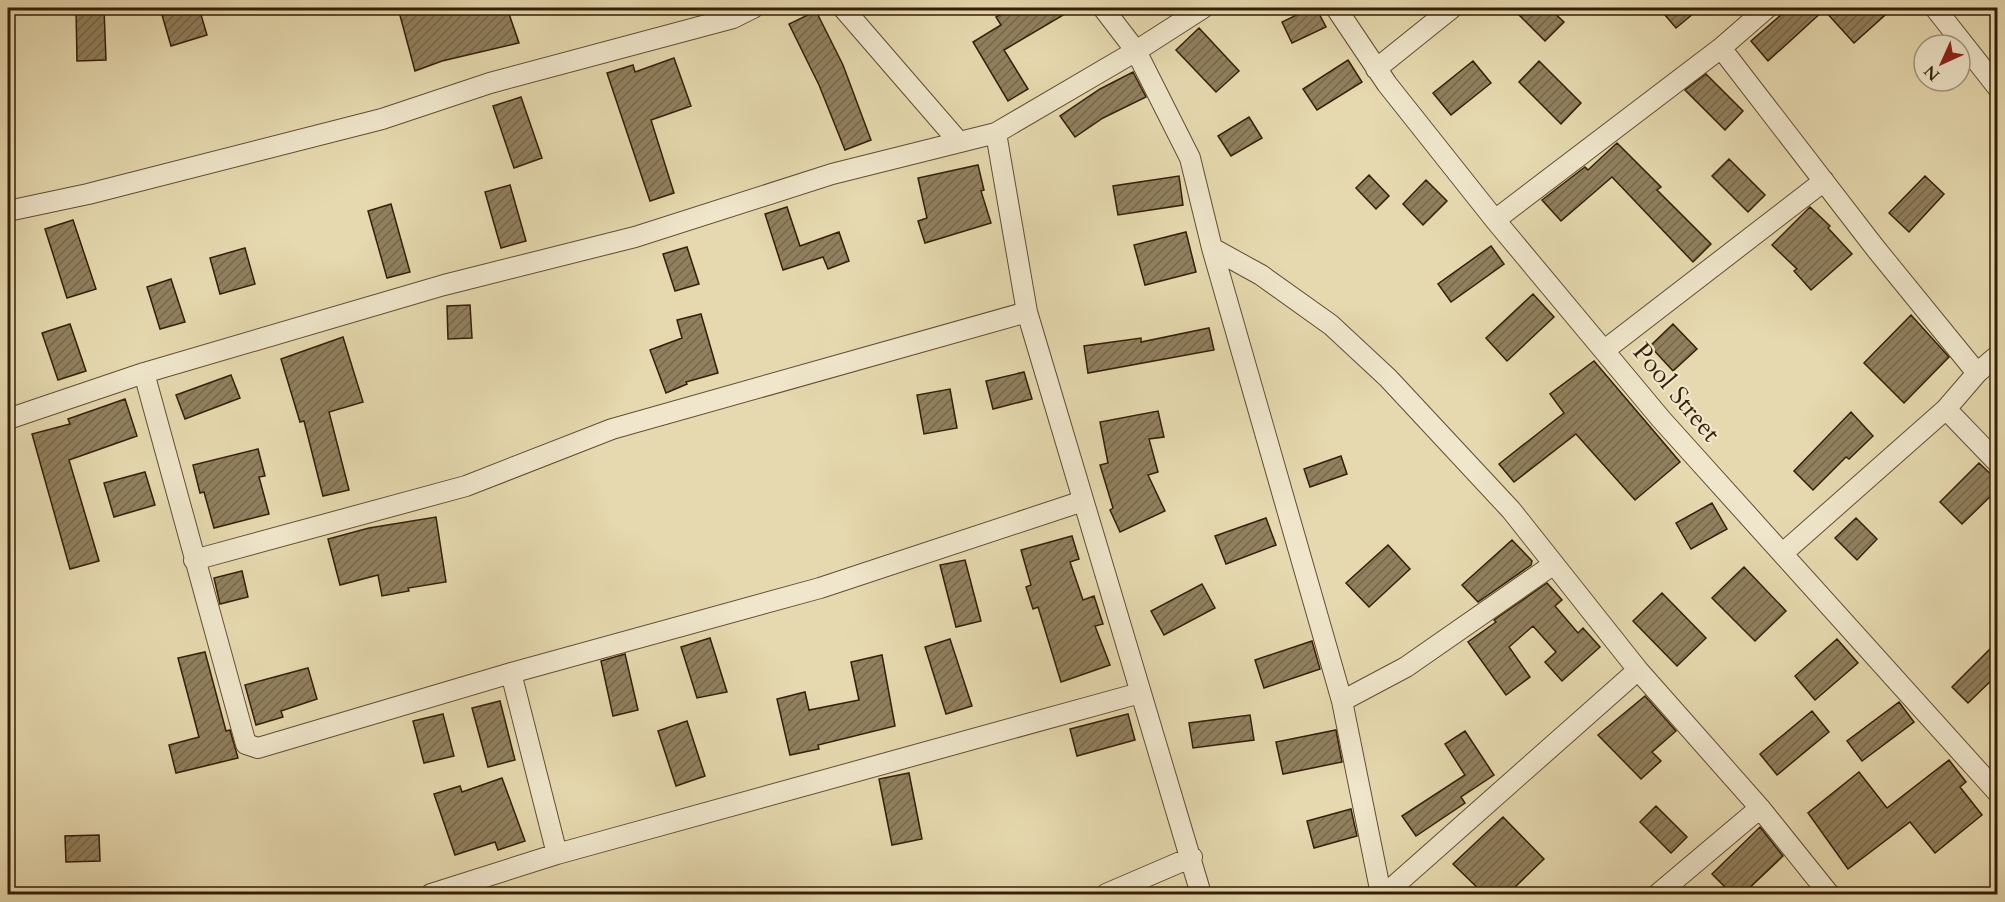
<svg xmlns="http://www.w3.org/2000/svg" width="2005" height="902" font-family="Cardo,serif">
<defs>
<pattern id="building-hatch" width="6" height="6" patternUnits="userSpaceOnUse" patternTransform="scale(1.5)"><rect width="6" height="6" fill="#91805e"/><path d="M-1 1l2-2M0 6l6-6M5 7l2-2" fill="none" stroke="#77684c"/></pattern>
</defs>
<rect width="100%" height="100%" fill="#e6d9af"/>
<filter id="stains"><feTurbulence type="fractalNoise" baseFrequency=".00333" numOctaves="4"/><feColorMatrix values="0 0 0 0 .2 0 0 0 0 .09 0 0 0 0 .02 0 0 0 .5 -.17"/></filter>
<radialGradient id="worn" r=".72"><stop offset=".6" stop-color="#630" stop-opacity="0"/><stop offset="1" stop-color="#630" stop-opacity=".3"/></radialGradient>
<path fill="url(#building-hatch)" stroke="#341f07" stroke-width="1.5" d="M 76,8 L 104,8 L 106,60 L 77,61 Z
M 160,8 L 199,8 L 207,35 L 171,46 Z
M 398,8 L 507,8 L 519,43 L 442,61 L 415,71 Z
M 1011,8 L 1075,8 L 1004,50 L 1028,89 L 1008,101 L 973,42 L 1001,25 L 996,17 Z
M 1311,8 L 1316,8 L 1326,27 L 1292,43 L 1282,22 Z
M 1512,8 L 1549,8 L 1564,22 L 1545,41 Z
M 1659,8 L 1700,8 L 1676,28 Z
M 1789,8 L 1893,8 L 1854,43 L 1824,10 L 1768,61 L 1751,41 Z
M 816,11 L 843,65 L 871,140 L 845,150 L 819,85 L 789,24 Z
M 1199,28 L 1239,71 L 1216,92 L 1176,50 Z
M 674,58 L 691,106 L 651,120 L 674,193 L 650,201 L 607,73 L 633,65 L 635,72 Z
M 1348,60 L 1362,82 L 1317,110 L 1303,89 Z
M 1473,61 L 1491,83 L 1451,115 L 1433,93 Z
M 1539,61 L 1581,103 L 1561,124 L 1519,82 Z
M 1133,72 L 1146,97 L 1103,118 L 1075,137 L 1060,116 L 1100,89 Z
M 1706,74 L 1743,111 L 1725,130 L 1685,90 Z
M 521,97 L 542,158 L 514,168 L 493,106 Z
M 1249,117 L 1262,138 L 1231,156 L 1218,136 Z
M 1617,143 L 1661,187 L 1657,190 L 1711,244 L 1693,262 L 1612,177 L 1561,221 L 1542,200 L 1585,167 L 1588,170 Z
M 1729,159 L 1765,195 L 1748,212 L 1712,176 Z
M 978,165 L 984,190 L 981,191 L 991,223 L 925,243 L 918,221 L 927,218 L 918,178 Z
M 1369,175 L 1389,196 L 1376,209 L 1356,188 Z
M 1179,176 L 1183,205 L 1118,215 L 1113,186 Z
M 1925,176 L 1944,194 L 1909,232 L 1889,213 Z
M 1426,180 L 1447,201 L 1423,225 L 1403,204 Z
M 510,185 L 526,241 L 501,248 L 485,192 Z
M 391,204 L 410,272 L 387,278 L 368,211 Z
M 787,207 L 800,246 L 839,232 L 849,261 L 828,269 L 823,257 L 783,270 L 765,214 Z
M 1810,207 L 1830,226 L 1828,228 L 1852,254 L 1811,290 L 1794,271 L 1797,269 L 1772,245 Z
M 73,220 L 96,289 L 67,298 L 45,229 Z
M 1186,232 L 1196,272 L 1145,285 L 1134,245 Z
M 1491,246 L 1504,264 L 1451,302 L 1438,284 Z
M 687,247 L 699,284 L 675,291 L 663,254 Z
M 245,248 L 255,284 L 220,294 L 210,258 Z
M 171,279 L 185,322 L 160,329 L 147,287 Z
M 1533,294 L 1554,317 L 1507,361 L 1486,338 Z
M 470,305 L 472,338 L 448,339 L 447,306 Z
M 701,314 L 718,373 L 686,382 L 687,384 L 666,393 L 650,350 L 682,338 L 677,320 Z
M 1911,315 L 1949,357 L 1904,403 L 1864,363 Z
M 70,324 L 86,371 L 58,380 L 42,333 Z
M 1673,324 L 1697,349 L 1673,371 L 1650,346 Z
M 1209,328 L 1214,350 L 1088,373 L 1084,346 L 1141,338 L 1141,342 Z
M 343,337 L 363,402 L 329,412 L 349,490 L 323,496 L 304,421 L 300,422 L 281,359 Z
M 1594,361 L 1680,462 L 1635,500 L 1576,434 L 1514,482 L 1499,464 L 1564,413 L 1550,394 Z
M 1024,372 L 1032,399 L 993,409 L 986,381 Z
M 231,375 L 240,398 L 185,419 L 176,395 Z
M 950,389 L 957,428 L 924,434 L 917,395 Z
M 125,399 L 137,436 L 69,460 L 99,561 L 70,569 L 32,434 L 70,424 L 68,419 Z
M 1158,411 L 1164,437 L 1149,439 L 1158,472 L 1148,475 L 1165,511 L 1120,532 L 1110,510 L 1113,508 L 1100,465 L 1108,463 L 1100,422 Z
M 1851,412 L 1873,436 L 1849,459 L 1846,457 L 1813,490 L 1794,471 Z
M 258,449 L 265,476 L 259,477 L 269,514 L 214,528 L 204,492 L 200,493 L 193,465 Z
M 1341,456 L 1347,474 L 1310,487 L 1304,469 Z
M 1979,463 L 1998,481 L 1998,489 L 1962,524 L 1940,502 Z
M 145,472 L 155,505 L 114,517 L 104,483 Z
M 1712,503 L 1727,529 L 1691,549 L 1676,523 Z
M 436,517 L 446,582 L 408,588 L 409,591 L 382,596 L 378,575 L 340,585 L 328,539 L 369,528 Z
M 1266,518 L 1276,545 L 1226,564 L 1215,536 Z
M 1856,518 L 1877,539 L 1857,560 L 1835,538 Z
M 1072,536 L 1079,559 L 1070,562 L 1083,600 L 1094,596 L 1103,624 L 1095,626 L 1110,665 L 1061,682 L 1038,607 L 1033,609 L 1026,587 L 1031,585 L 1021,550 Z
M 1512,540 L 1532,561 L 1531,565 L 1478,602 L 1462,585 Z
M 1388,545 L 1410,569 L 1369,607 L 1346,583 Z
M 965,560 L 981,621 L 956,627 L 940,565 Z
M 1744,567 L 1786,611 L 1755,641 L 1712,598 Z
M 242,571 L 248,597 L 220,604 L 214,578 Z
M 1547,583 L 1562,600 L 1555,606 L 1578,633 L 1583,628 L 1600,647 L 1562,681 L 1545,662 L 1556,652 L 1533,626 L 1509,647 L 1530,677 L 1506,695 L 1468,642 L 1496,622 L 1494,620 Z
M 1202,584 L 1215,608 L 1164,635 L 1151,611 Z
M 1662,593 L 1706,638 L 1677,666 L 1633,621 Z
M 710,638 L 727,692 L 697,698 L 681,647 Z
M 950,639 L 972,706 L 946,714 L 925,647 Z
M 1837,639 L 1858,663 L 1815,700 L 1795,676 Z
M 1312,641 L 1320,669 L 1264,688 L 1255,660 Z
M 1998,641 L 1998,674 L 1968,703 L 1952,687 Z
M 205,652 L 226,731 L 230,730 L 238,758 L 176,773 L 169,745 L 199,737 L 178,658 Z
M 625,654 L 638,710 L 613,716 L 601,661 Z
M 882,655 L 895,726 L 818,745 L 819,749 L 790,755 L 777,699 L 805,692 L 809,710 L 859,700 L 851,662 Z
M 308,668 L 317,699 L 281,711 L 283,717 L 256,725 L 245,685 Z
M 1645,696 L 1676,731 L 1652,752 L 1661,761 L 1641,779 L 1598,735 Z
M 500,701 L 515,760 L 488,767 L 472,708 Z
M 1899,702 L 1914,722 L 1862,761 L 1847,741 Z
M 1812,711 L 1829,732 L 1777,775 L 1760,754 Z
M 443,714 L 454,756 L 424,763 L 413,721 Z
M 1128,714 L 1135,740 L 1077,756 L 1070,729 Z
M 1250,715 L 1254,740 L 1193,748 L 1189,723 Z
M 687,721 L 705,776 L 676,786 L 658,731 Z
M 1336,730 L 1342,762 L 1283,774 L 1276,742 Z
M 1465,731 L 1494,775 L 1461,797 L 1465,803 L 1416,836 L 1402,816 L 1465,775 L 1445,744 Z
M 1949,760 L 1966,782 L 1960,787 L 1982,815 L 1935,853 L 1910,822 L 1848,869 L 1808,813 L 1859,772 L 1887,808 Z
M 909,773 L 922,839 L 892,845 L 879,779 Z
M 502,778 L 525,841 L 498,850 L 495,842 L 455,855 L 434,794 L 460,786 L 462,792 Z
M 1656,806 L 1687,837 L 1671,853 L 1640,822 Z
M 1351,809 L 1357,836 L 1314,848 L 1307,821 Z
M 1503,817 L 1544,859 L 1515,887 L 1524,894 L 1484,894 L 1453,864 Z
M 1760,827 L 1783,856 L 1743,894 L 1732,894 L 1712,874 Z
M 99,835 L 100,861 L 66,862 L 65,836 Z"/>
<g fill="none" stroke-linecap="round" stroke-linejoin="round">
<g stroke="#604e31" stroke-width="22">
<path id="minor" d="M 843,8 L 959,142
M 1103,8 L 1136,51 L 1190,158 L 1212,248 L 1342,701 L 1381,894
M 1336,8 L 1387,84 L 1495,220 L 1661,419 L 1998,793
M 1935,8 L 1998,88
M 1721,48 L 1876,249 L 1977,373
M 1376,69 L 1452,8
M 996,133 L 1027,312 L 1201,894
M 8,211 L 88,194 L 382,119 L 490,83 L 733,18 L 753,8
M 1495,220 L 1721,48 L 1767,8
M 1212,248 L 1261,275 L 1331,325 L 1388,378 L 1511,510 L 1638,670 L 1760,808 L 1829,894
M 1606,349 L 1824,181
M 144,373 L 246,744 L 258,748 L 511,673 L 820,588 L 1083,501
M 1946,409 L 1998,463
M 8,419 L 144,373 L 444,285 L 635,237 L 832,174 L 996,133 L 1136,51 L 1203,8
M 1783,553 L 1946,409 L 1977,373 L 1998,355
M 194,560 L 466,486 L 612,429 L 1027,312
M 511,673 L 557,854
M 1342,701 L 1406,667 L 1554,564
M 431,894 L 557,854 L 1140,693
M 1106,894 L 1192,857
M 1385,894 L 1638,670
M 1658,894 L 1760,808"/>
</g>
<use href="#minor" stroke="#efe6cb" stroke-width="20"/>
</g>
<g text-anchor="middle" stroke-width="4.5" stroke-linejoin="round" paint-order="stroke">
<g font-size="26" fill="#341f07" stroke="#efe6cb">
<text transform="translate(1677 392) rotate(50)" y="9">Pool Street</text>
</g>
</g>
<rect width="2005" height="902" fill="none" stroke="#e6d9af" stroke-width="30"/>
<rect x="9" y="9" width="1987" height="884" fill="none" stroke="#341f07" stroke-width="3"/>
<rect x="15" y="15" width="1975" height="872" fill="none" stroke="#341f07" stroke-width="1.5"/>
<g transform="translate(1942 63) rotate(225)"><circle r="28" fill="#efe6cb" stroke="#a4967d" stroke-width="1.5"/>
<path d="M0-4.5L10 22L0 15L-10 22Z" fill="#8f2418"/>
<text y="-9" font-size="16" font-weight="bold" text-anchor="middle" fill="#341f07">N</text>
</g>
<rect width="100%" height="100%" filter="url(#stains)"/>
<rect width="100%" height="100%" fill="url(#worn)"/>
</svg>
